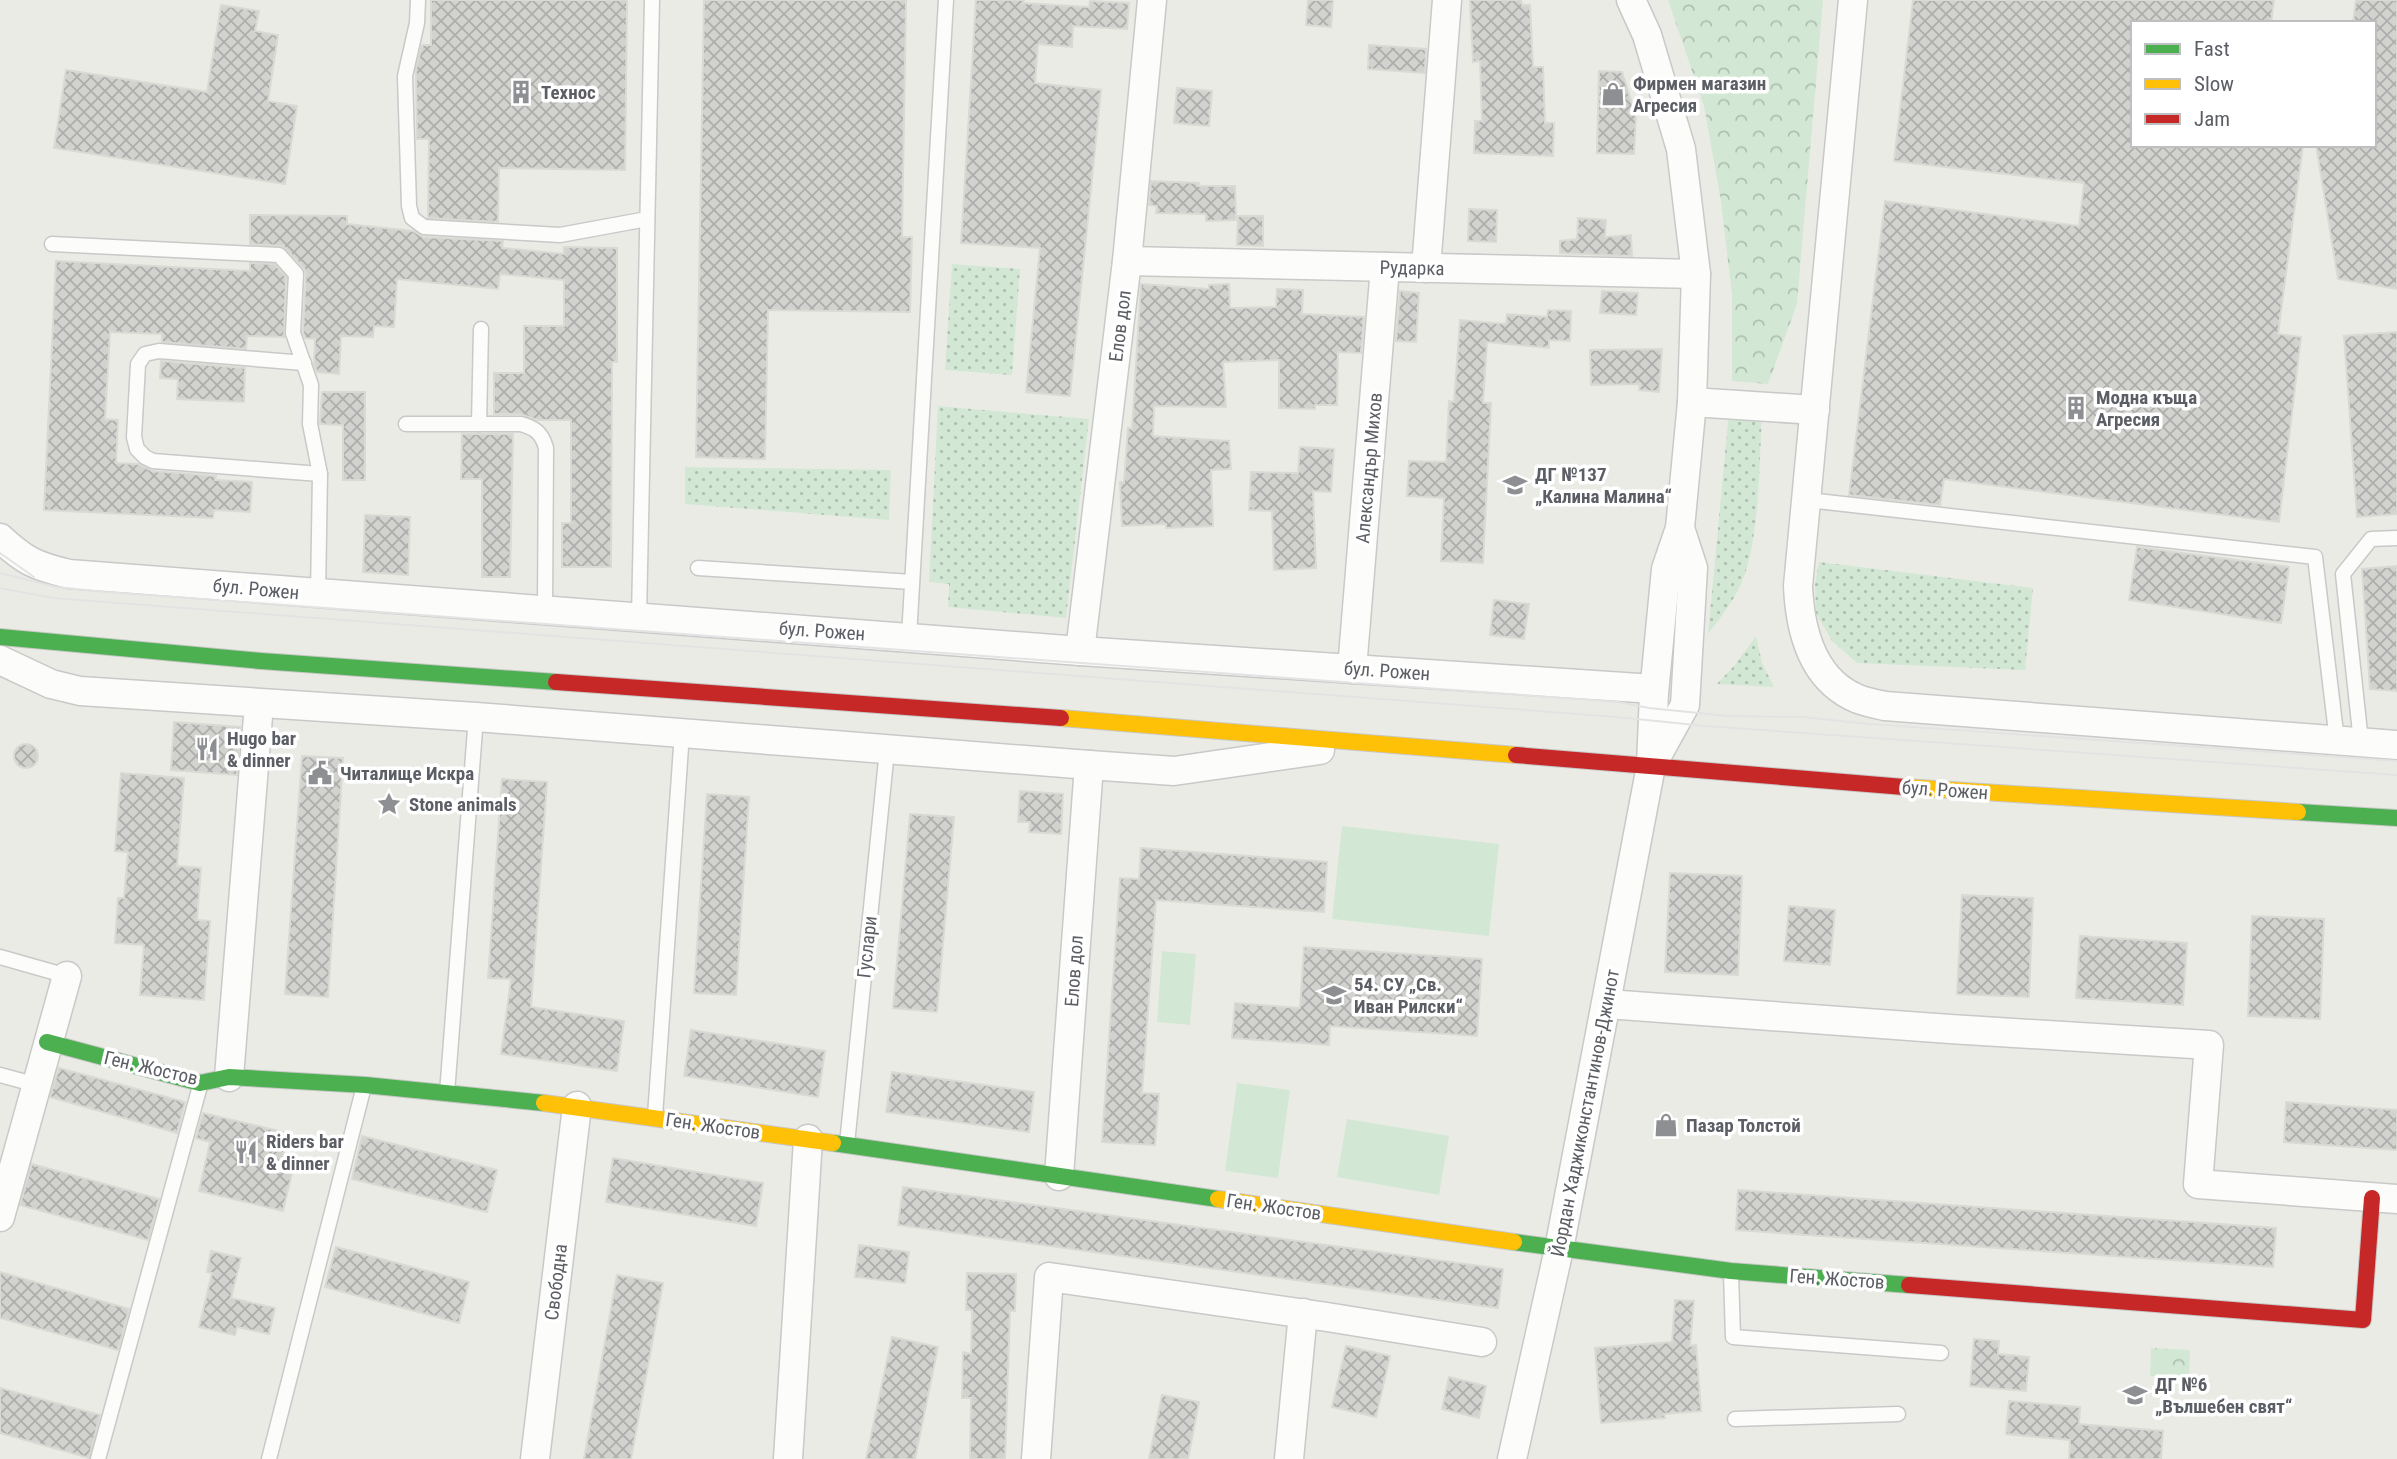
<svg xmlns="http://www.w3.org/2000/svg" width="2397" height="1459" font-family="'Roboto Condensed',sans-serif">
  <defs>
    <pattern id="grass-dots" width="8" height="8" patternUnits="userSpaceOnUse" patternTransform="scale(1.75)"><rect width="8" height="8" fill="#d3e8d4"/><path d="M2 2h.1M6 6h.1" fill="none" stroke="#aebfb0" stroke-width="1.8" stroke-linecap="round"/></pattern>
    <pattern id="forest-crowns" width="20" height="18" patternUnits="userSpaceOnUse" patternTransform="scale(1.75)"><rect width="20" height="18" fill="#d3e8d4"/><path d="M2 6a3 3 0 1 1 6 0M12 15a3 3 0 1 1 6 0" fill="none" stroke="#aebfb0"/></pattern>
    <pattern id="building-cross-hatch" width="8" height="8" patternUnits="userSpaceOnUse" patternTransform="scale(1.75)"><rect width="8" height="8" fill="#d2d2cf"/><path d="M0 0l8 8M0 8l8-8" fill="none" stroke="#adaeac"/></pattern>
  </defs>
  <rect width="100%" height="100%" fill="#ebebe6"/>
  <g fill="url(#grass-dots)">
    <path d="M952,264L1020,269L1012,375L945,370Z"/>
    <path d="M938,406L1089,419L1066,618L948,607L949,584L929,582Z"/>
    <path d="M1729,412L1762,416C1759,464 1760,541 1741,584C1733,602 1720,618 1708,634Z"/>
    <path d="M685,467L891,470L889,520L685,504Z"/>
    <path d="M1819,562L2033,588L2025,670L1857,663L1832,641L1816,613L1815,584Z"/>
    <path d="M1756,636L1762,663L1774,687L1717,684L1734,666Z"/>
  </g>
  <g fill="url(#forest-crowns)">
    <path d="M1668,0H1823L1797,304L1768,384L1732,381V295L1721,202L1704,106Z"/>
    <path d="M2151,1348L2190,1350L2189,1378L2150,1376Z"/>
  </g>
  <g fill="#d3e8d4">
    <path d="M1342,826L1499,844L1489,936L1332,919Z"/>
    <path d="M1162,951L1196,954L1190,1025L1157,1022Z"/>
    <path d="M1237,1083L1290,1090L1278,1178L1225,1171Z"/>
    <path d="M1347,1119L1449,1136L1439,1195L1337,1177Z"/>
  </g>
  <g fill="url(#building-cross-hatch)" stroke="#dadad5" stroke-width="2">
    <path d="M431,0H627L625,170L499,168L498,222L428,218L429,139H417L416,69L422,45H431Z"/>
    <path d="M704,0H906L902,237H912L910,312L768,310L765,459L696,457Z"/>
    <path d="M976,0H1024L1023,3L1089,7L1090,1L1129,3L1127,29L1073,26L1072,47L1038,44L1035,83L1101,90L1070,396L1026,392L1040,248L961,243Z"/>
    <path d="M1308,0H1333L1331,27L1306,25Z"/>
    <path d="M1470,0H1521L1522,5H1530L1533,67H1543L1545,123H1554L1553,156L1474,153L1475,121H1482L1480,61L1473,62Z"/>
    <path d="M1913,0H2274L2271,23H2133V145H2303L2278,334L2301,337L2279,522L1944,479L1940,505L1849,495L1885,201L2079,226L2084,183L1894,161Z"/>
    <path d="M2356,0H2397V289L2338,279L2316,145H2374V23H2353Z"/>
    <path d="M221,5L259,11L255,31L278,35L268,101L297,106L285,184L54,148L66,70L207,92Z"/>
    <path d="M1369,45L1426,49L1425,73L1368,69Z"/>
    <path d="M1599,71L1622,72L1636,116L1634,154L1597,153Z"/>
    <path d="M1177,88L1212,91L1209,126L1174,123Z"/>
    <path d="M1151,181L1199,183L1198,186H1235L1236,220L1206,221V214L1156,213L1157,206L1149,205Z"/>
    <path d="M1469,209L1497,210L1496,242L1468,241Z"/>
    <path d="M250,215L347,216V224L413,231L423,237L503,241L502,248L564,254V247L617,248V362H612L611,567H562V523H571V420H537L521,414H494V373H524V326H564V280L500,274L498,289L397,279L394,327L374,326L373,337L341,336L339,374L317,372L314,365L315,339L305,338L303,332L306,274L304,268L283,246L250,244Z"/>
    <path d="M1238,216H1263V246L1237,245Z"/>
    <path d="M1578,218L1606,220L1605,237L1631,235L1632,256L1560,253V241L1577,239Z"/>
    <path d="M56,261L250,271V263L275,264L286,277L284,337L247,336L246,349L162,342V334L110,332L105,419L118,420L116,463L139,464L152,471L216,476L215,480L252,482L250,512L214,510L213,518L44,510Z"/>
    <path d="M1141,284L1209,289V285L1229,284L1230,308L1276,307L1277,289L1303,290L1302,314L1364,317L1361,353L1338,352L1337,405H1315V409L1279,408V360L1223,362L1226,407L1154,406L1153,436L1229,441L1231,469L1211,470L1213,526L1166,528V524L1122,526L1120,482H1124L1128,428L1132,429Z"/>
    <path d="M1400,291L1419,293L1416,342L1396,341Z"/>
    <path d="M1602,291L1638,293L1636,315L1600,313Z"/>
    <path d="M1548,310L1571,311L1570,341L1549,340V348L1487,342L1483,403H1491L1483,563L1441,561L1444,498L1407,496L1409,461L1446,462L1449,401L1454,402L1460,320L1506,324L1507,314L1547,317Z"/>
    <path d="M2397,332V514L2357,517L2344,336Z"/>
    <path d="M1662,349L1659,392L1639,390L1640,384L1591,385L1590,350Z"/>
    <path d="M161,361L245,368L244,402L177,399L178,379L160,378Z"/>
    <path d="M322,392H365V480H343V425L320,424Z"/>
    <path d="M462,434H513L510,577H482V479H461Z"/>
    <path d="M1300,447L1334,449L1331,492L1313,491L1316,568L1274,570L1272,511L1249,510L1251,472L1298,473Z"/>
    <path d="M365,515L410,517L408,575L363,572Z"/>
    <path d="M2137,547L2289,567L2281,623L2129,600Z"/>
    <path d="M2397,566V691L2370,689L2362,569Z"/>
    <path d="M1494,600L1529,604L1524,639L1490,635Z"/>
    <path d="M174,722L240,727L237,775L171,770Z"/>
    <circle cx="26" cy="756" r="12"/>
    <path d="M302,756L343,758L328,997L285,994Z"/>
    <path d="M121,773L184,778L177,866L201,868L197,920L210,921L204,1000L140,995L144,945L115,943L118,898H124L128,852L115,851Z"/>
    <path d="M502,779L547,782L531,1007L624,1021L617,1071L501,1054L511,979L488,978Z"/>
    <path d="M1020,791L1063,794L1061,834L1029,832L1030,822H1018Z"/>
    <path d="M707,794L749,797L736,995L694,993Z"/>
    <path d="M910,814L954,817L937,1012L893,1008Z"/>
    <path d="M1141,848L1327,862L1324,912L1156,900L1142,1093L1159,1094L1155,1145L1102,1142L1120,878L1139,879Z"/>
    <path d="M1670,873L1742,876L1738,975L1665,972Z"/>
    <path d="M1962,895L2033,898L2029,997L1957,994Z"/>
    <path d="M1789,906L1835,910L1830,965L1784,961Z"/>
    <path d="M2252,916L2324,919L2320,1019L2248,1016Z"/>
    <path d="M2080,936L2187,943L2183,1005L2076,998Z"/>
    <path d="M1304,947L1482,959L1477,1036L1330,1026L1329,1045L1232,1038L1235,1003L1300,1008Z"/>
    <path d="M691,1030L825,1051L818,1097L684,1076Z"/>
    <path d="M59,1068L185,1102L177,1133L50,1097Z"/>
    <path d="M892,1072L1034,1092L1029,1132L886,1112Z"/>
    <path d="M2286,1102L2397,1110V1150L2284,1142Z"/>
    <path d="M203,1113L288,1133L280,1171L292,1173L283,1211L199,1191L210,1142L196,1138Z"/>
    <path d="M362,1136L497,1170L487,1212L352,1179Z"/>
    <path d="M613,1158L763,1183L756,1226L606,1202Z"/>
    <path d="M32,1164L159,1199L148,1240L20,1205Z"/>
    <path d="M903,1187L1503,1269L1498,1308L898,1225Z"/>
    <path d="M1738,1190L2276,1228L2273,1267L1736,1230Z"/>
    <path d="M859,1245L909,1252L905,1283L855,1277Z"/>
    <path d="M336,1247L469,1282L459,1323L325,1287Z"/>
    <path d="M211,1251L241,1258L231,1298L275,1308L269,1334L237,1327L235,1335L199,1327L212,1273L207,1272Z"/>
    <path d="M0,1272L129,1309L118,1350L0,1318Z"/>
    <path d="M967,1273L1016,1274L1015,1311H1010L1005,1459H970L971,1398H962L963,1352L971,1354L972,1310H966Z"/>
    <path d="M617,1275L663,1283L631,1459H584Z"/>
    <path d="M1675,1300L1694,1301L1690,1346L1696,1345L1701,1411L1664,1414L1665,1418L1601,1423L1595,1348L1672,1342Z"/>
    <path d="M892,1337L938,1347L915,1459H866Z"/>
    <path d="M1974,1339L1999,1341L1998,1354L2029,1357L2026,1391L1970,1386Z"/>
    <path d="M1346,1346L1390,1356L1376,1417L1332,1407Z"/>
    <path d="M1449,1377L1486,1386L1479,1418L1442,1409Z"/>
    <path d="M0,1388L100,1415L89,1458L0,1433Z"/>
    <path d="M1162,1395L1199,1402L1188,1459H1149Z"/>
    <path d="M2009,1401L2080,1407L2079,1424L2163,1431L2161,1459H2069L2070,1440L2006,1434Z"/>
  </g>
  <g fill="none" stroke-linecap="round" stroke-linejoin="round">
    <g stroke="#c8c9c8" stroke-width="17">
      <g id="lane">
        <path d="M418,0L417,23L405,76L409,206L412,218L424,227L560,235L647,219"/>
        <path d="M52,244L279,255L296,274L293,333L311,385L310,424L320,474L318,594"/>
        <path d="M304,363L159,351L145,354L138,364L134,437L137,449L145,457L153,461L320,474"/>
        <path d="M406,424H521C535,428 542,433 546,448L545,610"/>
        <path d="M479,424L481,329"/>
        <path d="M1808,500L2315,557L2337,741"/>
        <path d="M698,568L912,582"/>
        <path d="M639,617L652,0"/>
        <path d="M909,637L946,0"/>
        <path d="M2361,742L2343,574L2371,539L2397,538"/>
        <path d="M0,957L67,976"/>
        <path d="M0,1075L37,1085"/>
        <path d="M447,1093L476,717"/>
        <path d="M655,1116L682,733"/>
        <path d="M847,1144L887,750"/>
        <path d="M1731,1273L1733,1337L1941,1353"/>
        <path d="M1735,1419L1898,1414"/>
        <path d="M98,1459L200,1086"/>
        <path d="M269,1459L364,1086"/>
      </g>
    </g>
    <g stroke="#c8c9c8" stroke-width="31">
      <g id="street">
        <path d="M1853,0L1798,586C1800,631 1812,680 1858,699C1866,702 1876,704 1885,706L2397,745"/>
        <path d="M1127,261L1696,274"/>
        <path d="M1426,268L1447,0"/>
        <path d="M1692,402L1815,410"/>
        <path d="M0,538C25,561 35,566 69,574L1080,651L1654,689"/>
        <path d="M1080,651L1127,261L1152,0"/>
        <path d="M0,660L51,684L80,691L476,717L1089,765L1174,771L1320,750"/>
        <path d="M1352,669L1385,267"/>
        <path d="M1654,761L1685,705L1693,568L1680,528"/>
        <path d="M1607,1004L1950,1029L2209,1045L2198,1184L2397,1199"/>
        <path d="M229,1077L259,704"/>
        <path d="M1059,1176L1089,765"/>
        <path d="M0,1217L67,976"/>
        <path d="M535,1459L577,1106"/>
        <path d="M788,1459L808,1139"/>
        <path d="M1036,1459L1049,1277L1327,1317L1482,1342"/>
        <path d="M1289,1459L1303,1313"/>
        <path d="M1512,1459L1559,1249L1651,766L1654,693L1666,569L1680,528L1692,402L1696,274L1681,149L1647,35L1631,0"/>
      </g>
    </g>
    <g stroke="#c7c7c7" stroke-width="18">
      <g id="fast">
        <path d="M0,637L261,661L556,682"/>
        <path d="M2298,812L2397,818"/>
        <path d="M47,1042L200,1083L229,1077L365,1085L544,1103"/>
        <path d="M833,1143L1218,1199"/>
        <path d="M1514,1242L1731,1271L1909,1285"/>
      </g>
    </g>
    <g stroke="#c7c7c7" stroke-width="18">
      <g id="slow">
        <path d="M1061,718L1516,755"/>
        <path d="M1904,787L2298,812"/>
        <path d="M544,1103L833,1143"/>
        <path d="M1218,1199L1514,1242"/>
      </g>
    </g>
    <g stroke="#c7c7c7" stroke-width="18">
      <g id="jam">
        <path d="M556,682L1061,718"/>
        <path d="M1516,755L1904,787"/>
        <path d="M1909,1285L2363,1320L2372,1198"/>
      </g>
    </g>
    <use href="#lane" stroke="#fcfcfb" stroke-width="14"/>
    <use href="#street" stroke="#fcfcfb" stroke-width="28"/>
    <use href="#fast" stroke="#4caf50" stroke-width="16"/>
    <use href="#slow" stroke="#ffc107" stroke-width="16"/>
    <use href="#jam" stroke="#c62828" stroke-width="16"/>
    <g stroke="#e3e3e3" stroke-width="2">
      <path d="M0,553L34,577"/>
      <path d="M0,573L56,587L105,592L1618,702L1649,708L1728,716L1803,717L1870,724L2397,761"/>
      <path d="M0,588L53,598L1617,717L1705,726L2397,775"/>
    </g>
  </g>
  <defs>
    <g id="building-bare" transform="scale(1.89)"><path d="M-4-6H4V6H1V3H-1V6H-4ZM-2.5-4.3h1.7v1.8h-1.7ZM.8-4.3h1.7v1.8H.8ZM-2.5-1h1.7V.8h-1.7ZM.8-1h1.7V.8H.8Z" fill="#8d8f92" stroke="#fff" stroke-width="2.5" paint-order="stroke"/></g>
    <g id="shop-bare" transform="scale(1.89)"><path d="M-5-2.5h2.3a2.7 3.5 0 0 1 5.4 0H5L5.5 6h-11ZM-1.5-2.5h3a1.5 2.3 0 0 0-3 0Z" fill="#8d8f92" stroke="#fff" stroke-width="2.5" paint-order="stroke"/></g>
    <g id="school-bare" transform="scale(1.89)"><path d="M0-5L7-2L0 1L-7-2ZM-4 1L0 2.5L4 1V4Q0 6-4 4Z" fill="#8d8f92" stroke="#fff" stroke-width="2.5" paint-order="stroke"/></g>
    <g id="restaurant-bare" transform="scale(1.89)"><path d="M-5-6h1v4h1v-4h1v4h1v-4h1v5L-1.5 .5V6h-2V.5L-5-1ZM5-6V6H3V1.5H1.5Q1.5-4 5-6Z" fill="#8d8f92" stroke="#fff" stroke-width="2.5" paint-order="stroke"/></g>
    <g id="civic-bare" transform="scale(1.89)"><path d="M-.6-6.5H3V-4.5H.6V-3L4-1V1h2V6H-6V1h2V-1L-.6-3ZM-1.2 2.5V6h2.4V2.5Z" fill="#8d8f92" stroke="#fff" stroke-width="2.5" paint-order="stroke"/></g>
    <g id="sight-bare" transform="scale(1.89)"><path d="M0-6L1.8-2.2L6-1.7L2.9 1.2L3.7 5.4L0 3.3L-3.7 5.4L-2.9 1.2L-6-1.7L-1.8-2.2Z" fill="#8d8f92" stroke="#fff" stroke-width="2.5" paint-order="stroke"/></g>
  </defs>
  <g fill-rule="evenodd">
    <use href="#building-bare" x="521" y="92"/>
    <use href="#shop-bare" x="1613" y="94"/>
    <use href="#building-bare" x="2076" y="408"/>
    <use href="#school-bare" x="1515" y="485"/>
    <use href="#restaurant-bare" x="207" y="749"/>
    <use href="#civic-bare" x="320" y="773"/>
    <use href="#sight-bare" x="389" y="804"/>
    <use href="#school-bare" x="1334" y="995"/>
    <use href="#shop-bare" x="1666" y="1125"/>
    <use href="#restaurant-bare" x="246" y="1152"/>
    <use href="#school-bare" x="2135" y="1395"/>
  </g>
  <g text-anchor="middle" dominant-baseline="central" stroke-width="7" stroke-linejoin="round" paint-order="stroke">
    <g font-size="19" font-weight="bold" fill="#5b5e64" stroke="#fff" text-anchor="start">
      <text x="1633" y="83">Фирмен магазин<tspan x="1633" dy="22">Агресия</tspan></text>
      <text x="541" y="92">Технос</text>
      <text x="2096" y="397">Модна къща<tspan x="2096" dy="22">Агресия</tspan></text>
      <text x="1535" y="474">ДГ №137<tspan x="1535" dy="22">„Калина Малина“</tspan></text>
      <text x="227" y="738">Hugo bar<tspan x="227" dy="22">&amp; dinner</tspan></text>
      <text x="340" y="773">Читалище Искра</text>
      <text x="409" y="804">Stone animals</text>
      <text x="1354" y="984">54. СУ „Св.<tspan x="1354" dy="22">Иван Рилски“</tspan></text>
      <text x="1686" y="1125">Пазар Толстой</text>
      <text x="266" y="1141">Riders bar<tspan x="266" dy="22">&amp; dinner</tspan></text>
      <text x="2155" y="1384">ДГ №6<tspan x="2155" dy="22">„Вълшебен свят“</tspan></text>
    </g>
    <g font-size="19" fill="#5b5e64" stroke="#fff">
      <text transform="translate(1412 268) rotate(1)">Рударка</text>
      <text transform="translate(1120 326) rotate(-83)">Елов дол</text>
      <text transform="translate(1369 468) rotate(-85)">Александър Михов</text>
      <text transform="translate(256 589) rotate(5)">бул. Рожен</text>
      <text transform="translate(822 631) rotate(4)">бул. Рожен</text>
      <text transform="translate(1387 671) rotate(4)">бул. Рожен</text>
      <text transform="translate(1945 790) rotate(4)">бул. Рожен</text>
      <text transform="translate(867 947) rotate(-84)">Гуслари</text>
      <text transform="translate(1074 971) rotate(-86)">Елов дол</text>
      <text transform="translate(151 1068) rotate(13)">Ген. Жостов</text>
      <text transform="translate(1585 1113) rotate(-79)">Йордан Хаджиконстантинов-Джинот</text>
      <text transform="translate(713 1126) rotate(8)">Ген. Жостов</text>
      <text transform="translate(1274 1207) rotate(8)">Ген. Жостов</text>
      <text transform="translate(1837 1279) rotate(4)">Ген. Жостов</text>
      <text transform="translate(556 1282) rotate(-83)">Свободна</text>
    </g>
  </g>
  <rect x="2131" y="21" width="245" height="126" fill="#ffffff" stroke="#bdbfc1" stroke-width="2"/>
  <rect x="2145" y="44" width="35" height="10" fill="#4caf50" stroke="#bdbfc1" stroke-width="2"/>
  <text x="2194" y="56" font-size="21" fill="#5b5e64">Fast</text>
  <rect x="2145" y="79" width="35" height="10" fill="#ffc107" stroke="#bdbfc1" stroke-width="2"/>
  <text x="2194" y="91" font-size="21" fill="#5b5e64">Slow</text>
  <rect x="2145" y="114" width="35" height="10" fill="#c62828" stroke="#bdbfc1" stroke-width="2"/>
  <text x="2194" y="126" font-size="21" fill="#5b5e64">Jam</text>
</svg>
